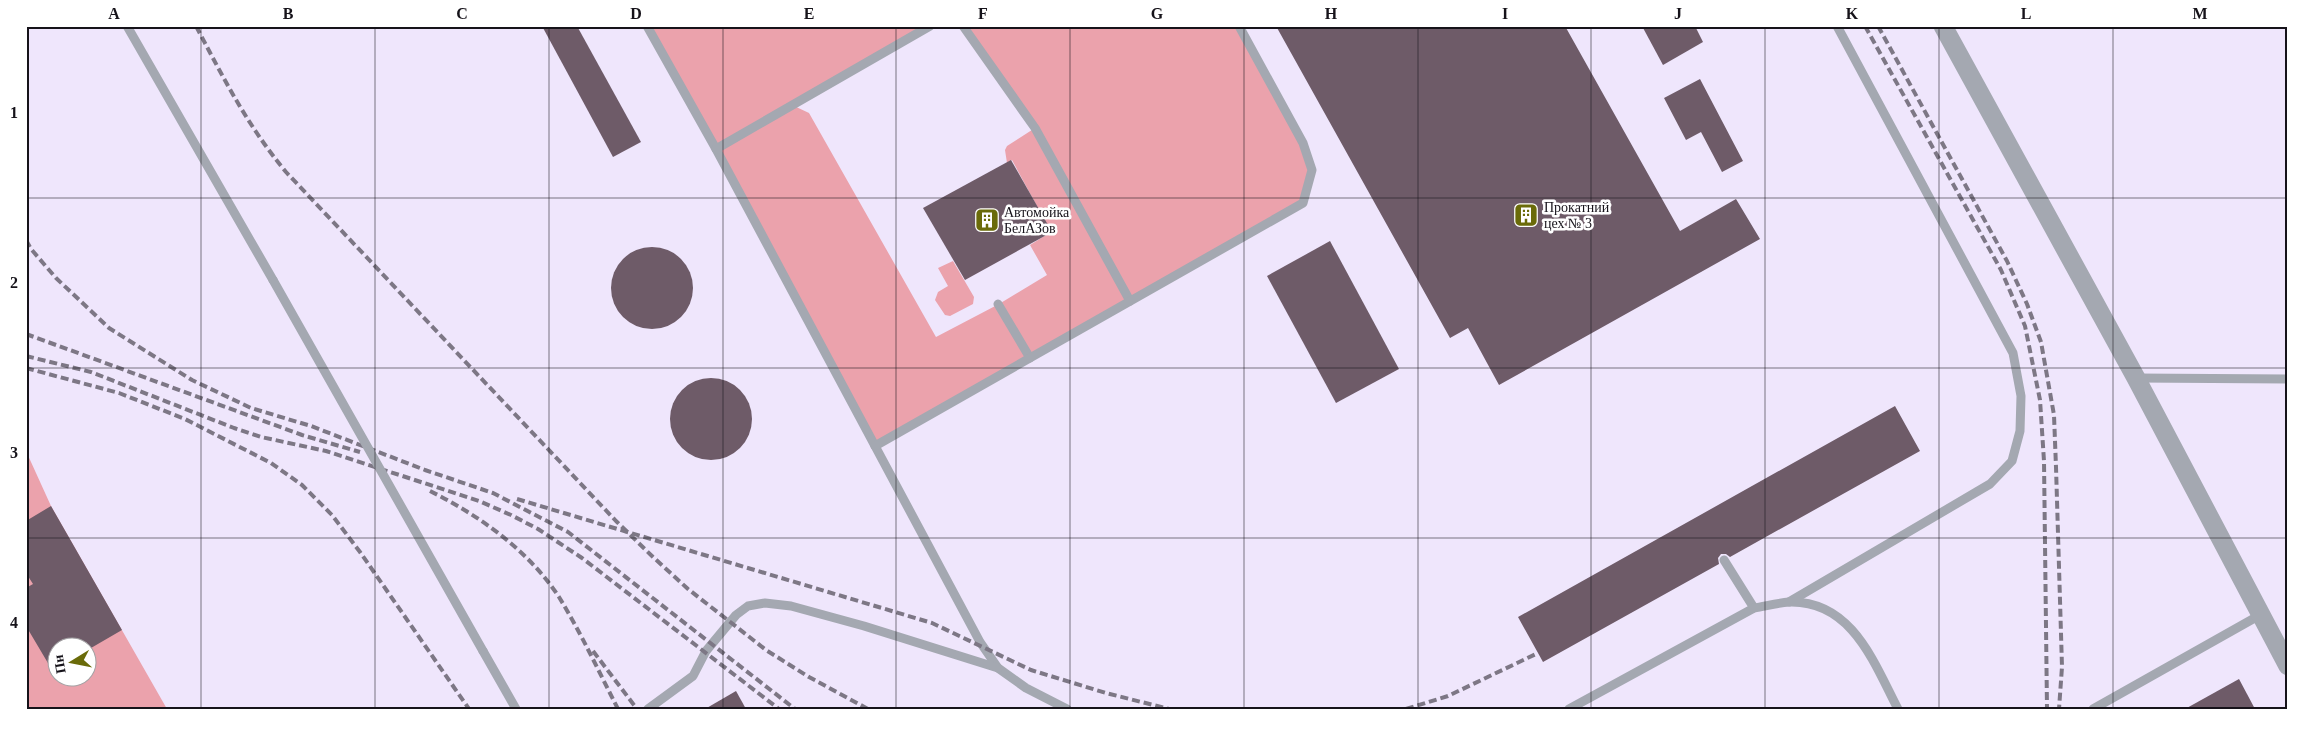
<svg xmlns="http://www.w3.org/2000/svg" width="2314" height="735" font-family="'Times New Roman',serif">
  <rect width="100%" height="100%" fill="#efe6fc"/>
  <g fill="#eba2ac" fill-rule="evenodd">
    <path d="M647,26H930L792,105L809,113L936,337L999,304L1047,275L1030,245L1051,232L1012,160L1007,163L1005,150L1007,146L1035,128L963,26H1239L1303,143L1312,170L1303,203L875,446Z"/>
    <path d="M953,261L974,297L973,304L950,316L945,315L935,300L938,292L948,286L938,268Z"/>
    <path d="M26,451L51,506L167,709H26ZM58,648H88V678H58Z"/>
  </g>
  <g fill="#6e5b68">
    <path d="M542,26H577L641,142L613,157Z"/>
    <path d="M1276,26H1565L1680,231L1736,199L1760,239L1499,385L1468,328L1450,338Z"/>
    <path d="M1642,26H1695L1703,42L1663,65Z"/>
    <path d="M1700,79L1743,161L1722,172L1701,132L1686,140L1664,98Z"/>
    <path d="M1011,160L1052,232L965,280L923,208Z"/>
    <path d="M1330,241L1399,369L1336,403L1267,276Z"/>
    <circle cx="652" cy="288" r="41"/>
    <circle cx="711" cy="419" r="41"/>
    <path d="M1895,406L1920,451L1730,557L1726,554H1721L1718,558L1719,564L1543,662L1518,617Z"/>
    <path d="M51,506L122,630L91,648H58V680L26,626V588L33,584L26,573V521Z"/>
    <path d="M2239,679L2255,709H2185Z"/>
    <path d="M736,691L746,709H705Z"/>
  </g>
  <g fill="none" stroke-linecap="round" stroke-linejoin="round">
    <g stroke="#a4a8b1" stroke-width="9">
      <path d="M127,26L273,280"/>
      <path d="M647,26L716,149L980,642L998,668L1026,688L1067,709"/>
      <path d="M963,26L1035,128L1130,301"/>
      <path d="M716,149L930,26"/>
      <path d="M998,304L1030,358"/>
      <path d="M2136,378L2288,379"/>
      <path d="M875,446L1303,203L1312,170L1303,143L1239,26"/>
      <path d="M1724,560L1754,608"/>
      <path d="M1789,602L1990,484L2012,461L2020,431L2021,396L2013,353L1837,26"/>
      <path d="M483,651L516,709"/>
      <path d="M648,709L693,676L706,651L736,615L748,606L765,603L791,606L864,626L998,668"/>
      <path d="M1569,709L1754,608C1766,606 1778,603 1789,602C1852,600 1874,663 1898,709"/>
      <path d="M2093,709L2260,615"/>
    </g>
    <path stroke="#a4a8b1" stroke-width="19" d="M1943,26L2136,378L2288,666"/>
    <g stroke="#7d7785" stroke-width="4" stroke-dasharray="8 4" stroke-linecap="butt">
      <path d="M196,26C224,79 247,125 286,172L616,521L653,557L688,589L766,650L809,677L868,709"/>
      <path d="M1865,26L2001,270L2025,326L2040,400L2044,461L2047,709"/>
      <path d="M1878,26L2007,261L2027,304L2041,342L2054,415L2056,467L2062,667L2059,709"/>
      <path d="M26,240L31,249L56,278L109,328L192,380L251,408L311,426L425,470L493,493L568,532L795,709"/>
      <path d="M26,334L302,435L360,452"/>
      <path d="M26,356L91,372L234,428L261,437L326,451L479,501L511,515L538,529L582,558L779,709"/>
      <path d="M26,368L119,393L185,419L271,463L302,485L332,515L360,552L469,709"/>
      <path d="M430,491C480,516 528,550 559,597C581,633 599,672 618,709"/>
      <path d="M517,499L932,623L1031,670L1106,693L1169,709"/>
      <path d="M593,651L637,709"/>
      <path d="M1406,709L1448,696L1538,653"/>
    </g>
    <path stroke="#a4a8b1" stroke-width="9" d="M273,280L483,651"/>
  </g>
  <path fill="none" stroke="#16131a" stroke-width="1" stroke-opacity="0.55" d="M201,26V709M375,26V709M549,26V709M723,26V709M896,26V709M1070,26V709M1244,26V709M1418,26V709M1591,26V709M1765,26V709M1939,26V709M2113,26V709M26,198H2288M26,368H2288M26,538H2288"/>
  <defs>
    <g id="building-square" transform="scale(1.25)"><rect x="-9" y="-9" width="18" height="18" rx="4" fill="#6a6b09" stroke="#fff"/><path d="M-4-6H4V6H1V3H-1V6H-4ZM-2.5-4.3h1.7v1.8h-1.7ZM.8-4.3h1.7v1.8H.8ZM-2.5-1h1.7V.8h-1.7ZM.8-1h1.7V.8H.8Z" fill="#fff"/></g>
  </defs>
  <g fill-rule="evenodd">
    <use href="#building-square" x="1526" y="215"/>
    <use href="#building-square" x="987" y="220"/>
  </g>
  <g text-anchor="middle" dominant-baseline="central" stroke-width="5" stroke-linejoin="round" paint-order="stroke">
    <g font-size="14" fill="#16131a" stroke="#fff" text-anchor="start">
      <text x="1544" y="207">Прокатний<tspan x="1544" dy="16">цех № 3</tspan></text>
      <text x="1004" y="212">Автомойка<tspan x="1004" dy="16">БелАЗов</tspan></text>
    </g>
  </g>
  <rect width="2314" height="735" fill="none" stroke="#ffffff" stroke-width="55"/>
  <g transform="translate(72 662) rotate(260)"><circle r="24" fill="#ffffff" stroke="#a2a1a3"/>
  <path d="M0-4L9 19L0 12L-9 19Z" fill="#6a6b09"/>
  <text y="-8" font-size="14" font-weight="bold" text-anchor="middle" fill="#16131a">Пн</text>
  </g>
  <rect x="28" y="28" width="2258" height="680" fill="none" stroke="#16131a" stroke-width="2"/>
  <g font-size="16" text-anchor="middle" font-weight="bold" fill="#16131a">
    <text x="114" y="19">A</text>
    <text x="288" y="19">B</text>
    <text x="462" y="19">C</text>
    <text x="636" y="19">D</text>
    <text x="809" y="19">E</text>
    <text x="983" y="19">F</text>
    <text x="1157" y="19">G</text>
    <text x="1331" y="19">H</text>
    <text x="1505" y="19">I</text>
    <text x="1678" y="19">J</text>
    <text x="1852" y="19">K</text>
    <text x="2026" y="19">L</text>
    <text x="2200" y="19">M</text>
    <text x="14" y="118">1</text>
    <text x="14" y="288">2</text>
    <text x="14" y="458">3</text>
    <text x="14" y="628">4</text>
  </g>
</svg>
